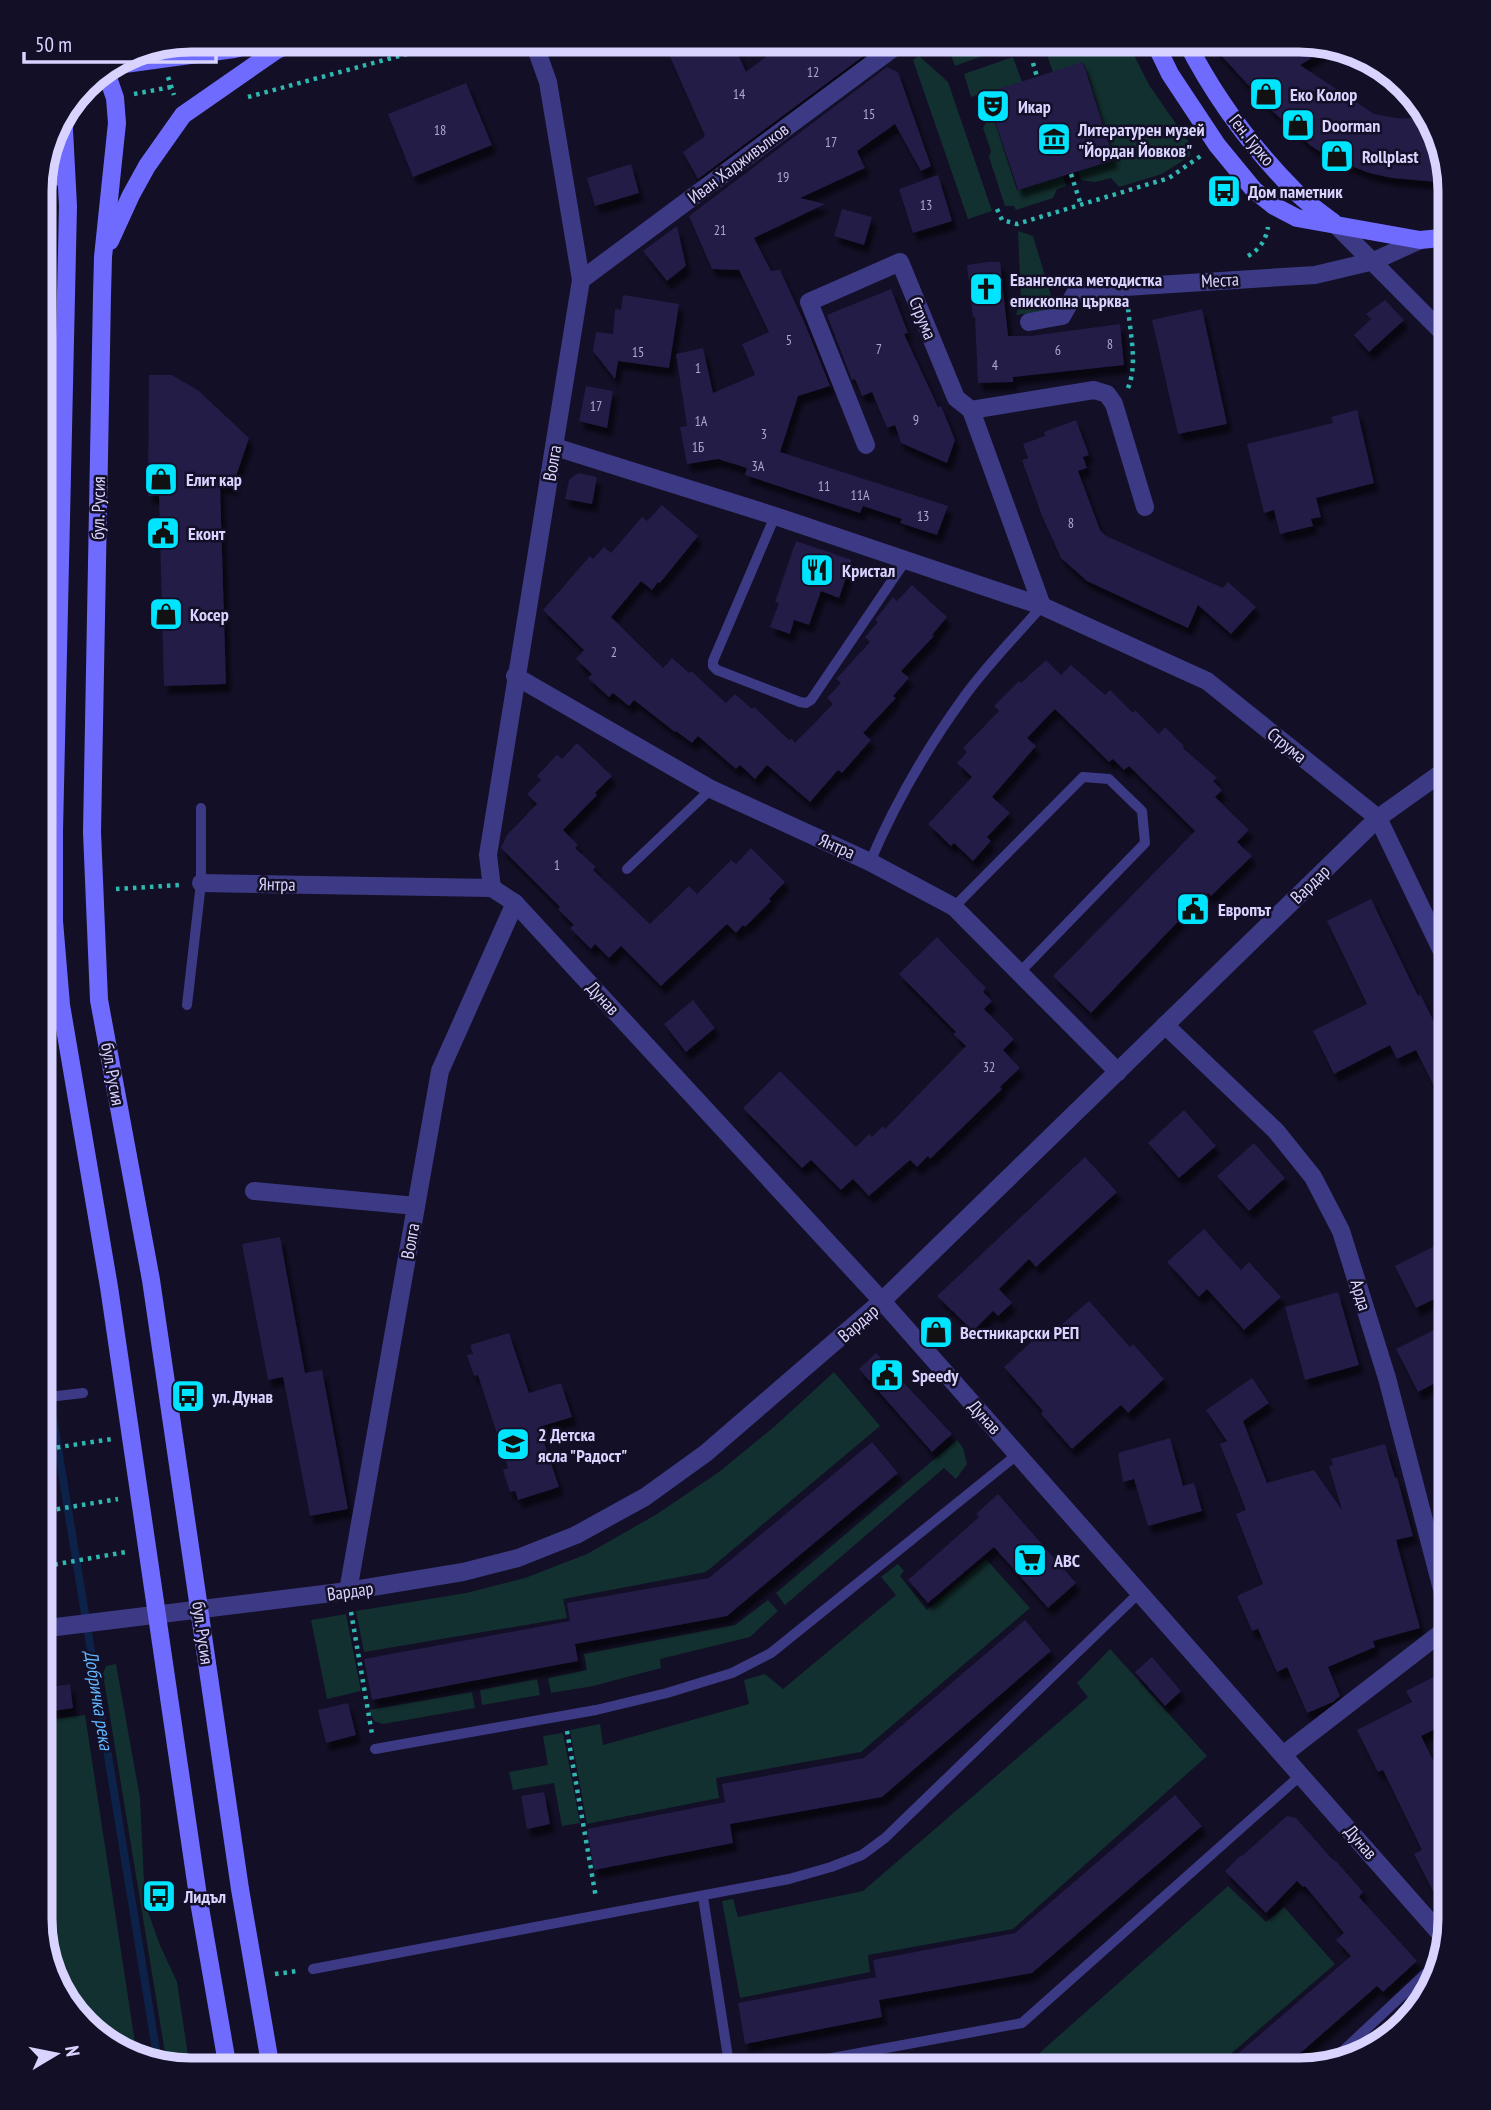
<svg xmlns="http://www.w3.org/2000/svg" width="1491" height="2110" font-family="'PT Sans Narrow',sans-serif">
  <defs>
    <filter id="shadow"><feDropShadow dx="4.5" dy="8" stdDeviation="2" flood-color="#0009"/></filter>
  </defs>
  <rect width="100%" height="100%" fill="#130f26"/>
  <g fill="#12302f">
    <path d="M945,40H1005L1007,47L955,66Z"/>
    <path d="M1056,40L1127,41L1149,85L1190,144V156L1162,174L1119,187L1111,178L1095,182L1081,180L1078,171L1114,159L1084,63L1053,72L1044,46Z"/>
    <path d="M919,56L948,82L992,211L968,219L913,60Z"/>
    <path d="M1013,57L1022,82L987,93V96L980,98L976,95L971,97L964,74Z"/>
    <path d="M994,119L1017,190L1063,176L1066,186L1057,189L1053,198L1016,210L1014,206H1005L989,157L991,151L983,128L987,121Z"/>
    <path d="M1018,231L1033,236L1055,309L1016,315L1021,300Z"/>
    <path d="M834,1372L880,1426L706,1572L563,1599L567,1618L364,1652L356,1611L466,1593L525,1578L587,1554L657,1514L719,1472L775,1426Z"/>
    <path d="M957,1440L963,1448L967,1464L956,1479L944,1468L785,1605L776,1593Z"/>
    <path d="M986,1559L1030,1608L861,1752L716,1778L719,1798L587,1824L570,1730L600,1724L603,1745L749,1704L744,1680L765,1674L783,1689L896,1595L881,1577L898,1564L904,1571L900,1576L927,1610Z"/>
    <path d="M768,1600L778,1611L750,1637L660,1659L661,1668L593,1686L551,1693L548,1678L587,1670L584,1654L735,1625Z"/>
    <path d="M346,1614L361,1691L327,1699L311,1620Z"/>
    <path d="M1110,1649L1207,1756L1013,1929L868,1955L870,1972L740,1998L722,1901L733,1899L738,1917L863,1891L1088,1697L1077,1683Z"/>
    <path d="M116,1664L140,1798L145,1903L159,1943L177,1982L190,2069L167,2065L103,1674L106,1666Z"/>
    <path d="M537,1679L540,1695L482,1705L480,1690Z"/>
    <path d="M472,1692L475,1708L383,1724L374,1721L369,1710Z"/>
    <path d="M85,1715L137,2056L115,2049L61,1995L40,1919V1721Z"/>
    <path d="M563,1733L580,1823L562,1826L554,1783L513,1790L509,1772L548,1765L543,1736Z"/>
    <path d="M1228,1886L1266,1922L1284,1907L1335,1964L1212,2070H976L1026,2061L1035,2057Z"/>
  </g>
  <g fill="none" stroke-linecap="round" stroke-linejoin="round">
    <path stroke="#0c2248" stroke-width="8" d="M40,1338L158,2062"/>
  </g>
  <g fill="#241b47" filter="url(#shadow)">
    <path d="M695,40H732L746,72L788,40H868L873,49L698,179L683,152L705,136L668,52Z"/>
    <path d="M1208,41H1309L1331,47L1300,65L1374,114L1396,118L1431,119L1448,183L1392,178L1369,173L1329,157L1311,146L1270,109Z"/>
    <path d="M1083,62L1114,160L1018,190L986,93Z"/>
    <path d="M887,67L898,72L931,166L921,171L895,124L857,151L865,168L800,198L825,204L754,238L771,271L780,270L805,324L830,386L798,396L780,452L948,506L937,535L900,523L902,519L863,506L860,513L745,475L747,468L718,459L687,464L680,427L687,426L676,354L703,348L713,393L755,375L742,344L769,332L739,270L712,269L689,216Z"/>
    <path d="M466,83L492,145L413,177L388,114Z"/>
    <path d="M631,164L639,193L595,206L587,178Z"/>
    <path d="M938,175L952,221L913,233L899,189Z"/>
    <path d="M842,209L872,217L864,245L834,236Z"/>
    <path d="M677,226L686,266L667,281L643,251Z"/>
    <path d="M988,262H1000L1008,336H1031L1120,324L1124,365L1013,377V382L978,383L975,317H973L967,265Z"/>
    <path d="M891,289L908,333L904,334L938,407L941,406L955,440L947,463L901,443L895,425L887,428L872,392L862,396L855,379L852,380L827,315Z"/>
    <path d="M623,295L679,304L669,368L618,361L615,379L593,351L596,332L613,334L615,309L621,310Z"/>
    <path d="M1385,300L1404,320L1369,352L1354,335L1371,319L1366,314Z"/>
    <path d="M1202,309L1227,424L1178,434L1152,320Z"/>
    <path d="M149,375H172L199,391L249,438L232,488L220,484L226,684L164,686L159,496H148Z"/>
    <path d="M586,386L613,391L607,428L579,421Z"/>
    <path d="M1357,410L1374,483L1316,498L1321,517L1311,519L1313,526L1280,534L1274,510L1264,513L1247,444L1333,423L1331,417Z"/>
    <path d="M1076,420L1089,455L1083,457L1087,468L1078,471L1100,530L1106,536L1223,588L1228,582L1256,607L1231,634L1198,605L1188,628L1087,581L1061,558L1042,516L1022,460L1028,458L1023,444L1045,436L1044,432Z"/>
    <path d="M578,473L597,477L592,504L565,499L569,480Z"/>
    <path d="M662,505L698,536L660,583L658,582L652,590L641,581L611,617L663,668L672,658L689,673L691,671L726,703L735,694L752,709L754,707L789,740L791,738L795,743L833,704L827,698L841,683L836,679L870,642L865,637L878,622L875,620L893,597L897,601L912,585L947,617L932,635L934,636L901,671L909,678L893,696L896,698L863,733L871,740L842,773L838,770L810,802L767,765L755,779L740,765L736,769L698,736L692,743L676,731L675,732L634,700L629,706L613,693L609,697L588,678L592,674L576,659L584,650L543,610L590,556L593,559L604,547L611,553L642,517L647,521Z"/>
    <path d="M796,541L852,560L839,598L821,591L809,625L794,620L790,634L770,627L779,603L775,602Z"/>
    <path d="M1046,660L1061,675L1071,665L1105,695L1110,690L1133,713L1135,710L1159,734L1165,727L1184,746L1183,748L1217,778L1213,781L1222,790L1215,797L1249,830L1237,842L1252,856L1211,896L1208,893L1190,911L1189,910L1091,1013L1053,976L1195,831L1129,766L1124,770L1113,759L1109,762L1055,709L1027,738L1036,746L992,797L1010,813L987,837L991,841L973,861L954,843L951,846L928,824L972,777L957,763L967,752L963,748L999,711L994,706L1019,681L1021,683Z"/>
    <path d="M577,743L612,776L595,793L597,795L563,830L578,845L575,848L596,867L593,870L650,924L689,886L697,894L731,860L736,864L751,848L785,882L769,899L771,901L745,927L743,925L736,933L727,924L661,986L621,946L609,958L595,944L591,949L570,928L574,925L558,909L560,907L501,848L507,835L537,804L527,794L541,780L537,776L557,755L562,759Z"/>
    <path d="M1371,899L1418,996L1420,994L1451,1055V1120L1416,1050L1397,1059L1390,1045L1334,1074L1313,1031L1367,1004L1327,921Z"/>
    <path d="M937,937L986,988L983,992L992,1001L984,1009L1014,1039L1003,1050L1020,1068L1000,1087L1002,1089L930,1159L928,1156L917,1167L910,1160L869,1196L853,1179L841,1190L811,1160L802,1168L743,1108L780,1071L856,1147L869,1134L872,1137L883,1126L885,1129L966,1046L953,1034L956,1032L899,974Z"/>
    <path d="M693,1000L715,1028L686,1052L664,1024Z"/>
    <path d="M1184,1110L1216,1146L1179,1178L1148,1143Z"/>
    <path d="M1254,1143L1285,1178L1249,1211L1217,1176Z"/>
    <path d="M1085,1157L1117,1192L1036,1267L1029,1259L999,1289L1012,1303L998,1316L993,1311L973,1331L937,1296Z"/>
    <path d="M1204,1229L1241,1270L1249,1262L1281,1297L1244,1330L1207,1289L1199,1297L1167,1262Z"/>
    <path d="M280,1237L305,1373L322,1370L348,1509L310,1516L283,1377L268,1380L242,1244Z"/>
    <path d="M1439,1244L1451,1268V1291L1416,1308L1395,1266Z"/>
    <path d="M1338,1292L1359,1365L1305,1380L1285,1307Z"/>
    <path d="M1089,1301L1130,1347L1133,1344L1164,1379L1128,1413L1121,1405L1072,1449L1041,1414L1043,1411L1004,1367L1040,1334L1045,1339Z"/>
    <path d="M1440,1327L1451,1348V1375L1418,1392L1396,1349Z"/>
    <path d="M509,1333L529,1393L561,1383L572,1417L539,1427L559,1487L518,1500L515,1491L510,1492L503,1470L508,1468L478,1375L474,1376L467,1355L473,1354L470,1345Z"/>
    <path d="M876,1353L952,1434L932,1452L859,1369Z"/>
    <path d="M1252,1378L1269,1403L1243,1421L1267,1483L1314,1470L1342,1510L1329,1466L1333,1465L1331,1459L1385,1444L1395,1478L1397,1477L1413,1536L1396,1540L1420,1628L1373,1641L1375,1647L1328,1667L1340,1696L1333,1702L1307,1713L1287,1667L1277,1672L1258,1629L1252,1631L1237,1596L1263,1584L1236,1514L1246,1510L1220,1444L1227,1441L1206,1410Z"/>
    <path d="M1170,1438L1183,1486L1194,1483L1202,1511L1148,1526L1134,1479L1123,1482L1118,1453Z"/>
    <path d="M872,1442L898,1473L727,1616L575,1644L578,1661L372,1700L364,1659L570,1621L567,1603L709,1578Z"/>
    <path d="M998,1494L1076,1583L1048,1608L994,1547L928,1603L908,1580L979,1517L976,1514Z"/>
    <path d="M1025,1620L1051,1651L882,1797L730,1824L733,1843L594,1870L587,1829L725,1802L722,1784L864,1758Z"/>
    <path d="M1152,1657L1181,1691L1165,1706L1135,1672Z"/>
    <path d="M1451,1668V1721L1421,1736L1451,1796V1889L1436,1897L1414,1854L1422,1850L1383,1770L1378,1772L1357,1730L1412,1702L1406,1691Z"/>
    <path d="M70,1684L73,1708L40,1713V1689Z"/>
    <path d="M348,1703L356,1735L326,1743L318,1710Z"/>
    <path d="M544,1792L550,1824L527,1829L521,1796Z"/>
    <path d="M1175,1795L1202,1826L1032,1973L879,2000L882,2017L745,2044L738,2003L876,1977L873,1960L1015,1933Z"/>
    <path d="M1287,1816L1296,1818L1333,1860L1336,1861L1363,1892L1359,1897L1417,1961L1383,1992L1377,1986L1281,2070H1219L1351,1956L1336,1940L1344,1933L1305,1886L1303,1887L1297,1881L1266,1913L1225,1871L1241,1855L1242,1856Z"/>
  </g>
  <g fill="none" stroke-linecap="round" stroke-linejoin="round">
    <g stroke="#2fb8b0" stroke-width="4.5" stroke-dasharray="3.5 5" stroke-linecap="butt">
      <path d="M1033,63L1037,77"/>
      <path d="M168,77L174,95"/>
      <path d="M134,94L171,87"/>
      <path d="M248,97L436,46"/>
      <path d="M1071,174L1081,205"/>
      <path d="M997,209L1002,220L1017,224L1169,178L1202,155"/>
      <path d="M1248,256C1259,250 1266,240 1268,227"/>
      <path d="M1128,388C1138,364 1130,333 1128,307"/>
      <path d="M116,889L180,885"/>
      <path d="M40,1450L112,1439"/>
      <path d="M40,1512L118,1499"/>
      <path d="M40,1532L54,1609"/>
      <path d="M46,1566L126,1552"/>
      <path d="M351,1612L372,1734"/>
      <path d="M567,1731L596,1898"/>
      <path d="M275,1974L298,1971"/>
    </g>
    <g stroke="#3d3a85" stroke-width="10">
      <path d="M775,516L713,661V666L717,670L800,702L806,703L811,700L906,560"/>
      <path d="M870,862C895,803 927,748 964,697C987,665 1016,636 1042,606"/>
      <path d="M627,869L711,789"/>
      <path d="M954,907L1083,777L1109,779L1142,811L1145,843L1019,973"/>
      <path d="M187,1005L201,883V808"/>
      <path d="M40,1398L83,1393"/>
      <path d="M375,1749L596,1710L667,1693L732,1673L771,1653L1018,1454"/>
      <path d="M703,1897L730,2070"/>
      <path d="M313,1969L789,1879L831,1867L862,1855L885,1838L1140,1592"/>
      <path d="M1332,2061L1439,1961"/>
      <path d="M767,2070L1022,2023L1302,1774"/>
    </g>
    <g stroke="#3d3a85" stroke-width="18">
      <path d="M454,41L457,40"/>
      <path d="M1336,225L1451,341"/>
      <path d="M581,280L896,46L894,40"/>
      <path d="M1029,322L1062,316L1077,290L1315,275L1374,261L1420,240"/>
      <path d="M971,410L1094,390L1107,394L1114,404L1145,507"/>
      <path d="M866,445L809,302L900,262L956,398L971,410L1042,606"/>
      <path d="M555,447L775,516L1042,606L1207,681L1378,818L1451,970"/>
      <path d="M515,676L711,789L870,862L954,907L1118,1072"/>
      <path d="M201,883L492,888L515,903L882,1301L1445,1939"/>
      <path d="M492,888L488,855L581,280L548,82L533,40"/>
      <path d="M1165,1025L1276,1131L1313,1177L1341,1231L1387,1378L1451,1624"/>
      <path d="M254,1191L416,1206"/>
      <path d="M348,1591L440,1071L515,903"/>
      <path d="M40,1629L348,1591L463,1572L518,1558L576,1535L645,1497L706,1453L882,1301L1378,818L1451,766"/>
      <path d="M1284,1754L1451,1625"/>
    </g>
    <g stroke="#6f6bff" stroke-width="18">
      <path d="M1154,41L1170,74L1217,145L1254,190L1274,206L1297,218L1420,240L1451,237"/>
      <path d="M1186,41C1214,96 1252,148 1296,192C1307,203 1321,213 1333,222"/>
      <path d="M110,66L234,49L270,40"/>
      <path d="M105,69L115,98L117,123L103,257L102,295L92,832L99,1000L151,1280L240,1889L271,2069"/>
      <path d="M65,112L64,130L68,206L54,831V921L61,1005L109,1287L198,1896L228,2069"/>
      <path d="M50,147L60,177"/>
      <path d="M110,241L131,195L147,166L183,115L275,51L296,40"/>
    </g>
  </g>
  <defs>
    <g id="shop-square" transform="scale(1.75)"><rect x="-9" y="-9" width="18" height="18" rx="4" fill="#00e5ff" stroke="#130f26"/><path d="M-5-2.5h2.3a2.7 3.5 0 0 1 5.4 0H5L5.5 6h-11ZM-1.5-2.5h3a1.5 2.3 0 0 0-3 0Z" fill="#111"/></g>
    <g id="theatre-square" transform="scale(1.75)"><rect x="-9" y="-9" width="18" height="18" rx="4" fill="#00e5ff" stroke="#130f26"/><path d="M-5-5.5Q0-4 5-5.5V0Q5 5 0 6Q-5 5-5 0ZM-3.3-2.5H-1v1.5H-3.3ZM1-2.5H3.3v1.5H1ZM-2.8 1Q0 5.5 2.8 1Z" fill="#111"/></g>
    <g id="museum-square" transform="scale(1.75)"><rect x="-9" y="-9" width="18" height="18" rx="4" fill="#00e5ff" stroke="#130f26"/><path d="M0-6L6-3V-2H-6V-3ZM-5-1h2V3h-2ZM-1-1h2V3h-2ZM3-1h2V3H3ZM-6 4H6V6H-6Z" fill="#111"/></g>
    <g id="bus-square" transform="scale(1.75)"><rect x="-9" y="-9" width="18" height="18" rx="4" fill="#00e5ff" stroke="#130f26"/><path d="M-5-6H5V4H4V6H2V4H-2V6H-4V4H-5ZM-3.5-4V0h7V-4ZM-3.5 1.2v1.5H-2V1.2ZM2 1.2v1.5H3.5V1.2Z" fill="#111"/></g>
    <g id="church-square" transform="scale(1.75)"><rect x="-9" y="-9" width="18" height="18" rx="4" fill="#00e5ff" stroke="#130f26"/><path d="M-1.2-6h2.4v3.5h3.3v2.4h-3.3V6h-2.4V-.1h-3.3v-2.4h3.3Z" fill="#111"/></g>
    <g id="civic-square" transform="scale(1.75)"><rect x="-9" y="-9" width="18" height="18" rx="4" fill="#00e5ff" stroke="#130f26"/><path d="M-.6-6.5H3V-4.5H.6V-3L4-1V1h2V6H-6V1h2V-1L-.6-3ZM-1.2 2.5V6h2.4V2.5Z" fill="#111"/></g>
    <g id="restaurant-square" transform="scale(1.75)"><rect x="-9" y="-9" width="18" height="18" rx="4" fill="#00e5ff" stroke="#130f26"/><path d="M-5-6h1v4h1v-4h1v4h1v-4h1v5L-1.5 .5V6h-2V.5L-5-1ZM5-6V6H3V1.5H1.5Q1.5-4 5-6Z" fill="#111"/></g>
    <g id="school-square" transform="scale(1.75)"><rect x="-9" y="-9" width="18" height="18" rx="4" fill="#00e5ff" stroke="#130f26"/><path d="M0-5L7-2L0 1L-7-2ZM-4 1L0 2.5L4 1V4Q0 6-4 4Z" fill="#111"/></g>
    <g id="supermarket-square" transform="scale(1.75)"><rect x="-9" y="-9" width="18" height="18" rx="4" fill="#00e5ff" stroke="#130f26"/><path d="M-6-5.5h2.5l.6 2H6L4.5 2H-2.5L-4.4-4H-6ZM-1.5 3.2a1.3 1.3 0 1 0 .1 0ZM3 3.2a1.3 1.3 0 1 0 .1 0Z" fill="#111"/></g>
  </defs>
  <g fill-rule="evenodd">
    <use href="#shop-square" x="1266" y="94"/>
    <use href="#theatre-square" x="993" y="106"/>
    <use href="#shop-square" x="1298" y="125"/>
    <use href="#museum-square" x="1054" y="139"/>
    <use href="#shop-square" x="1337" y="156"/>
    <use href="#bus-square" x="1224" y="191"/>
    <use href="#church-square" x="986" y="289"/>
    <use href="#shop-square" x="161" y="479"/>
    <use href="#civic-square" x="163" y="533"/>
    <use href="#restaurant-square" x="817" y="570"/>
    <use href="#shop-square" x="166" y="614"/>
    <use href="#civic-square" x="1193" y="909"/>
    <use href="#shop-square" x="936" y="1332"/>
    <use href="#civic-square" x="887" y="1375"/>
    <use href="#bus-square" x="188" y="1396"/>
    <use href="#school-square" x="513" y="1444"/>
    <use href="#supermarket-square" x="1030" y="1560"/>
    <use href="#bus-square" x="159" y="1896"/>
  </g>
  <g text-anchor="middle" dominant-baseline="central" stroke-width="5" stroke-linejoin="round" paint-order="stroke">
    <g font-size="14" fill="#aca6d1">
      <text x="813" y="72">12</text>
      <text x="739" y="94">14</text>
      <text x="869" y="114">15</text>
      <text x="440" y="130">18</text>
      <text x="831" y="142">17</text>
      <text x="783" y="177">19</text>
      <text x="926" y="205">13</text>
      <text x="720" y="230">21</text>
      <text x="789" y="340">5</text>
      <text x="1110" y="344">8</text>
      <text x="879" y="349">7</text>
      <text x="1058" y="350">6</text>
      <text x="638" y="352">15</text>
      <text x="995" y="365">4</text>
      <text x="698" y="368">1</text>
      <text x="596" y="406">17</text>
      <text x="916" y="420">9</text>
      <text x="701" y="421">1А</text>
      <text x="764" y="434">3</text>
      <text x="698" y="447">1Б</text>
      <text x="758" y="466">3А</text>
      <text x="824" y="486">11</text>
      <text x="860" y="495">11A</text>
      <text x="923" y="516">13</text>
      <text x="1071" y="523">8</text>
      <text x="614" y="652">2</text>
      <text x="557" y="865">1</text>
      <text x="989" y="1067">32</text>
    </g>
    <g font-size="18" font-weight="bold" fill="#d9d4ff" stroke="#130f26" text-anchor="start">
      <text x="1290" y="94">Eко Колор</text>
      <text x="1018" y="106">Икар</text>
      <text x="1322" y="125">Doorman</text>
      <text x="1078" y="129">Литературен музей<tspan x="1078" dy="21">"Йордан Йовков"</tspan></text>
      <text x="1362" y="156">Rollplast</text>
      <text x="1248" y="191">Дом паметник</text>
      <text x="1010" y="279">Евангелска методистка<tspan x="1010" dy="21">епископна църква</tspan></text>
      <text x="186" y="479">Елит кар</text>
      <text x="188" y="533">Еконт</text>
      <text x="842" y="570">Кристал</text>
      <text x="190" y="614">Косер</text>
      <text x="1218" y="909">Европът</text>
      <text x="960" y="1332">Вестникарски РЕП</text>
      <text x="912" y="1375">Speedy</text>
      <text x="212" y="1396">ул. Дунав</text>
      <text x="538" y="1434">2 Детска<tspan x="538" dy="21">ясла "Радост"</tspan></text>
      <text x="1054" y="1560">ABC</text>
      <text x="184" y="1896">Лидъл</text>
    </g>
    <g font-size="18" fill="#d9d4ff" stroke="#130f26">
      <text transform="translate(1252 140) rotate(51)">Ген. Гурко</text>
      <text transform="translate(738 163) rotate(-37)">Иван Хадживълков</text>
      <text transform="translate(1220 280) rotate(-3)">Места</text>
      <text transform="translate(923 318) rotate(68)">Струма</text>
      <text transform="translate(552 463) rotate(-80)">Волга</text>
      <text transform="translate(98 508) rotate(-89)">бул. Русия</text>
      <text transform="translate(1287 745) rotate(39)">Струма</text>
      <text transform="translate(837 846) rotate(24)">Янтра</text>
      <text transform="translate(277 884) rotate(1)">Янтра</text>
      <text transform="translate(1310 884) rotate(-44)">Вардар</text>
      <text transform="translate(603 998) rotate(47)">Дунав</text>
      <text transform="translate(113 1074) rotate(80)">бул. Русия</text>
      <text transform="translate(410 1241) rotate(-80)">Волга</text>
      <text transform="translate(1361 1295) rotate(73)">Арда</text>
      <text transform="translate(858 1323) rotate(-41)">Вардар</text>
      <text transform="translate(985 1417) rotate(48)">Дунав</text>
      <text transform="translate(350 1591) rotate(-8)">Вардар</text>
      <text transform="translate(203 1633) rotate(82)">бул. Русия</text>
      <text transform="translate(1361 1842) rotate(49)">Дунав</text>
    </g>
    <g font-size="19" font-style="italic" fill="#62b6ff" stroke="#130f26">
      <text transform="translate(99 1700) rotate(81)">Добричка река</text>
    </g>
  </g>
  <path d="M0 0H1491V2110H0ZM191 52H1299A139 139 0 0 1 1438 191V1919A139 139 0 0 1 1299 2058H191A139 139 0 0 1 52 1919V191A139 139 0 0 1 191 52Z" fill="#130f26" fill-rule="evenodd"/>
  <path fill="none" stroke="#d9d4ff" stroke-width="9" d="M191 52H1299A139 139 0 0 1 1438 191V1919A139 139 0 0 1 1299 2058H191A139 139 0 0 1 52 1919V191A139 139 0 0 1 191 52Z"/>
  <g transform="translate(56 2054) rotate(80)" stroke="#130f26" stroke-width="5" paint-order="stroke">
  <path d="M0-5L12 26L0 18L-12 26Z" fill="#d9d4ff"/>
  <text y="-10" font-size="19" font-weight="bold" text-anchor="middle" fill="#d9d4ff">N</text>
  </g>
  <path d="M24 52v10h192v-10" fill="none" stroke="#d9d4ff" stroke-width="3.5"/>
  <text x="35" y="52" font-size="21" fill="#d9d4ff" stroke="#130f26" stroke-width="5" paint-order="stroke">50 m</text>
</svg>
